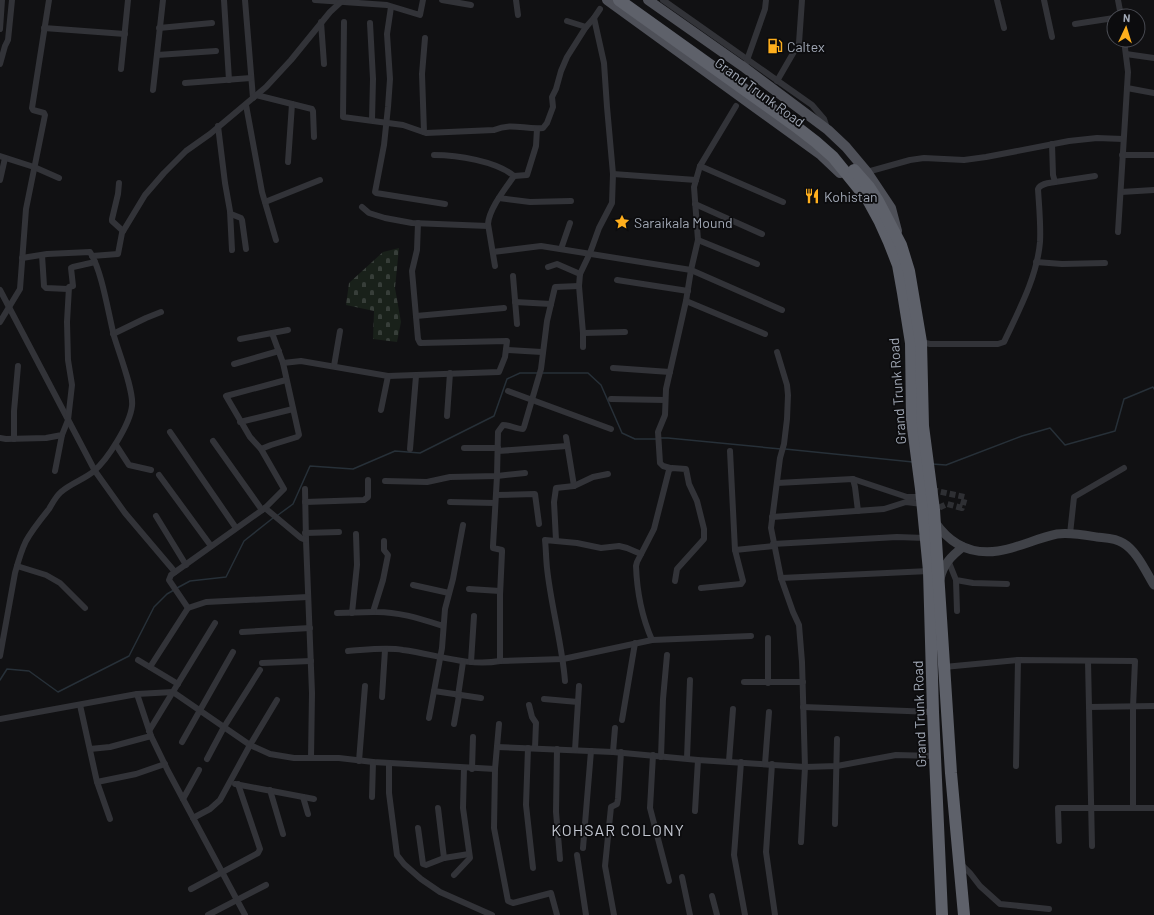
<svg xmlns="http://www.w3.org/2000/svg" width="1154" height="915" font-family="Barlow,sans-serif">
  <defs>
    <pattern id="cemetery-stones" width="16" height="16" patternUnits="userSpaceOnUse"><rect width="16" height="16" fill="#19211a"/><path d="M2 7V4a2 2 0 0 1 4 0v3zM10 15v-3a2 2 0 0 1 4 0v3z" fill="#373e39"/></pattern>
  </defs>
  <rect width="100%" height="100%" fill="#111113"/>
  <path fill="url(#cemetery-stones)" d="M399,248L395,288L401,322L397,342L373,339L374,311L346,305L349,283L383,252Z"/>
  <g fill="none" stroke-linecap="round" stroke-linejoin="round">
    <g stroke="#273038" stroke-width="1.5">
      <path d="M541,373H588L601,385L622,433L635,439H656"/>
      <path d="M660,438H668L781,449"/>
      <path d="M785,449L913,462"/>
      <path d="M932,464L946,465L1022,436L1050,428L1065,445L1115,431L1124,399L1153,387L1154,389"/>
      <path d="M278,515L293,504L310,466L353,469L395,451L420,453L494,416L507,379L520,373H538"/>
      <path d="M177,588L190,581L226,577L244,541L273,518"/>
      <path d="M0,680L7,669L29,671L58,692L129,656L154,607L167,594L174,590"/>
    </g>
    <path stroke="#2e2f33" stroke-width="6" stroke-dasharray="6 3" stroke-linecap="butt" d="M932,490L965,497L962,508L947,504L934,510"/>
    <g stroke="#323338" stroke-width="6">
      <path d="M224,0L229,80"/>
      <path d="M245,0L253,98"/>
      <path d="M315,0L387,5L420,15L423,0"/>
      <path d="M442,0L471,5"/>
      <path d="M516,0L518,15"/>
      <path d="M663,0L812,105L824,119L827,128"/>
      <path d="M997,0L1004,28"/>
      <path d="M1044,0L1052,37"/>
      <path d="M1118,0L1121,16"/>
      <path d="M391,7L387,34L390,79L388,107L384,145L375,192L376,193L445,204"/>
      <path d="M567,21L586,27"/>
      <path d="M321,22L324,64"/>
      <path d="M344,22L343,117L403,125L426,133L494,130C512,122 525,130 543,128L547,123L553,107L552,97L556,89L561,71L567,57L586,27L594,18"/>
      <path d="M370,23L373,79L372,120"/>
      <path d="M1075,24L1114,18"/>
      <path d="M44,28L125,34"/>
      <path d="M159,28L212,23"/>
      <path d="M0,29L2,0"/>
      <path d="M1126,54L1154,58"/>
      <path d="M157,55L216,51"/>
      <path d="M746,63L765,9L766,0"/>
      <path d="M0,64L5,46L8,40L12,0"/>
      <path d="M121,69L128,0"/>
      <path d="M777,81L799,43L802,0"/>
      <path d="M185,83L251,78"/>
      <path d="M1127,88L1154,93"/>
      <path d="M153,90L163,0"/>
      <path d="M256,95L312,109L313,111L314,137"/>
      <path d="M246,105L262,192L276,240"/>
      <path d="M736,106L700,166L694,187L698,240L691,270L686,301L765,334"/>
      <path d="M218,126L225,183L230,211L232,250"/>
      <path d="M424,132L422,74L425,38"/>
      <path d="M434,155C457,155 496,161 514,176"/>
      <path d="M1122,155H1154"/>
      <path d="M0,156L34,167L59,178"/>
      <path d="M288,162L292,104"/>
      <path d="M700,166L783,202"/>
      <path d="M867,172L910,160L924,158L964,160L986,157L1069,141L1097,138L1123,139"/>
      <path d="M613,174L696,180"/>
      <path d="M0,180L5,158"/>
      <path d="M1055,182L1095,176"/>
      <path d="M119,183L118,194L112,219V221L123,231"/>
      <path d="M1121,192L1154,190"/>
      <path d="M499,198L530,202L571,201"/>
      <path d="M265,202L320,180"/>
      <path d="M695,204L762,234"/>
      <path d="M362,207L369,213L385,218L412,223L488,226"/>
      <path d="M231,214L241,218L242,220L246,249"/>
      <path d="M1118,232L1128,72L1124,40"/>
      <path d="M698,240L757,264"/>
      <path d="M561,249L570,223"/>
      <path d="M493,252L541,246L691,270L782,310"/>
      <path d="M42,255L44,286L46,288L68,289"/>
      <path d="M92,256L118,254L122,233L145,195L164,173L186,151L210,134L266,87L291,60L330,12L343,0"/>
      <path d="M1036,262L1062,264L1105,263"/>
      <path d="M495,266L488,224C489,209 505,189 514,176L527,175L536,146L537,129"/>
      <path d="M548,267L557,264L580,274"/>
      <path d="M513,276L517,324"/>
      <path d="M617,280L688,291"/>
      <path d="M0,290L95,471L125,513L175,572"/>
      <path d="M515,302L551,304"/>
      <path d="M416,316L504,308"/>
      <path d="M0,322L20,289L26,209L45,115L44,113L33,110L32,108L49,0"/>
      <path d="M583,333L625,332"/>
      <path d="M113,334L146,318L161,312"/>
      <path d="M240,339L288,330"/>
      <path d="M921,342L930,344H998L1004,342C1019,310 1037,277 1040,242C1041,225 1039,206 1038,189C1041,183 1049,183 1055,182L1053,175L1052,144"/>
      <path d="M583,347V333L579,286L580,274L590,253L599,228L612,203L613,174L607,107L604,63L594,18L600,9"/>
      <path d="M506,350L542,352"/>
      <path d="M777,352L787,385L788,395L787,419L784,444L780,458L771,528L781,578L793,612L799,625L802,662L805,767L801,842"/>
      <path d="M283,363L301,361L388,376L499,372L505,357L507,341L420,343L418,339L412,271L417,250L418,223"/>
      <path d="M234,364L279,351"/>
      <path d="M334,366L340,331"/>
      <path d="M613,368L670,372"/>
      <path d="M508,391L611,429"/>
      <path d="M611,399L665,400"/>
      <path d="M381,410L388,376"/>
      <path d="M447,416L450,373"/>
      <path d="M240,422L293,409"/>
      <path d="M170,432L236,528"/>
      <path d="M566,437L574,486"/>
      <path d="M0,438L6,439L46,438L62,435L68,420L72,385L68,360L67,322L69,287L73,286L71,268L73,267L95,262"/>
      <path d="M14,439V411L18,366"/>
      <path d="M213,441L262,510"/>
      <path d="M116,445L129,465L151,470"/>
      <path d="M464,448H498"/>
      <path d="M261,449L271,445L297,437L299,435L283,363L272,333"/>
      <path d="M410,449L416,376"/>
      <path d="M498,451L567,446"/>
      <path d="M670,468L663,466L660,463L658,432L665,415L666,389L686,301"/>
      <path d="M55,471L62,435"/>
      <path d="M159,475L211,546"/>
      <path d="M853,479L855,487L858,511"/>
      <path d="M385,481L427,482L450,477L497,476L525,473"/>
      <path d="M777,483L853,479L907,497H922"/>
      <path d="M305,489L306,540L312,693L311,758"/>
      <path d="M496,495L535,494L539,524"/>
      <path d="M305,502L364,500L368,497V480"/>
      <path d="M450,502L495,503"/>
      <path d="M265,508L301,538L306,540"/>
      <path d="M156,516L186,565"/>
      <path d="M772,517L884,509L906,502L922,504"/>
      <path d="M305,533L339,532"/>
      <path d="M1070,534L1074,497L1124,468"/>
      <path d="M556,540L554,502L556,488L574,486L593,477L608,474"/>
      <path d="M384,541V550L388,555L383,580L373,612C397,611 421,619 443,626"/>
      <path d="M773,544L897,537L925,538"/>
      <path d="M735,550L774,546"/>
      <path d="M948,560L956,580L973,583L1007,584"/>
      <path d="M17,566L46,575L60,583L85,608"/>
      <path d="M781,578L929,571"/>
      <path d="M956,580L957,611"/>
      <path d="M413,585L449,593"/>
      <path d="M701,588L741,584L743,581L735,550L730,451"/>
      <path d="M469,589L500,591"/>
      <path d="M188,608L169,580L171,575L265,508L284,489L261,449L250,437L226,396L286,380"/>
      <path d="M337,613L373,612"/>
      <path d="M352,613L357,565L356,534"/>
      <path d="M242,632L310,628"/>
      <path d="M768,638V683"/>
      <path d="M652,640C641,615 637,593 636,566L637,562L654,529L669,470L672,468L686,469L689,484L697,501L704,529V539L677,569L675,581"/>
      <path d="M348,651C365,650 386,647 403,650C435,654 467,667 500,661L563,659L652,640L751,636"/>
      <path d="M0,656L15,573C18,562 21,551 26,541C32,530 41,519 49,509C52,504 56,496 61,492C71,483 85,479 94,471C108,459 130,424 132,406C134,391 119,353 114,336C108,312 102,271 90,252L47,254L22,258"/>
      <path d="M138,660L178,684"/>
      <path d="M500,661V595L502,552V550L493,548V546L497,476L498,432L503,425C510,425 516,429 523,429L524,427L541,369L547,321L555,287L579,286"/>
      <path d="M1088,661L1092,846"/>
      <path d="M471,662L474,616"/>
      <path d="M262,663L311,661"/>
      <path d="M150,667L188,608L206,602L308,597"/>
      <path d="M944,667L1018,660L1135,661L1133,707V808"/>
      <path d="M565,681C562,643 551,606 547,568C546,559 546,549 545,540L577,543L601,548L619,546L627,548L641,554"/>
      <path d="M744,682H803"/>
      <path d="M434,691L481,698"/>
      <path d="M137,694L151,736L168,771L245,915"/>
      <path d="M458,696L463,662"/>
      <path d="M382,697L385,650"/>
      <path d="M544,699L578,702"/>
      <path d="M80,705L97,782L110,819"/>
      <path d="M529,705L532,717L536,723L535,748"/>
      <path d="M803,707L933,712"/>
      <path d="M1089,707L1154,706"/>
      <path d="M429,718L442,648L445,609L453,579L463,525"/>
      <path d="M0,719L137,694L173,692L250,745L270,754L294,758H339L373,762L495,769"/>
      <path d="M622,720L635,643"/>
      <path d="M454,724L459,696"/>
      <path d="M499,724L495,769L494,828L508,901L513,903L551,893L557,915"/>
      <path d="M149,731L215,623"/>
      <path d="M182,742L233,652"/>
      <path d="M497,747L613,752L698,760L805,767L837,766L896,755L935,756"/>
      <path d="M528,748L526,805L533,868"/>
      <path d="M90,749L110,747L151,736"/>
      <path d="M557,749L556,812L560,859"/>
      <path d="M575,750L579,686"/>
      <path d="M613,752L615,728"/>
      <path d="M653,755L650,808L669,881"/>
      <path d="M661,757L663,699L667,655"/>
      <path d="M687,758L690,680"/>
      <path d="M207,759L224,727L260,670"/>
      <path d="M359,761L365,686"/>
      <path d="M729,761L733,709"/>
      <path d="M741,762L734,855L745,915"/>
      <path d="M389,763V793L397,855L404,864L421,879L440,892L492,915"/>
      <path d="M765,764L769,712"/>
      <path d="M772,764L766,852L775,915"/>
      <path d="M1016,766L1018,660"/>
      <path d="M472,769L473,737"/>
      <path d="M97,782L136,774L165,764"/>
      <path d="M235,784L314,799"/>
      <path d="M270,790L283,834"/>
      <path d="M303,797L308,814"/>
      <path d="M372,797L373,762"/>
      <path d="M183,799L199,770"/>
      <path d="M438,808L444,858"/>
      <path d="M695,811L698,760"/>
      <path d="M193,818L210,809L220,800L250,745L277,700"/>
      <path d="M835,824L837,739"/>
      <path d="M418,828L423,864L426,865L444,858L469,854"/>
      <path d="M1059,841L1058,808H1154"/>
      <path d="M583,848L591,751"/>
      <path d="M577,855L586,915"/>
      <path d="M960,863L970,873L980,886L1000,904L1049,909"/>
      <path d="M454,875L470,858L463,808L464,768"/>
      <path d="M682,877L690,915"/>
      <path d="M191,889L258,853L260,849L238,784"/>
      <path d="M712,896L717,915"/>
      <path d="M208,915L266,885"/>
      <path d="M614,915L605,866L611,807L617,804L618,799L621,752"/>
    </g>
    <g stroke="#404248" stroke-width="9">
      <path d="M935,522C950,544 971,555 998,551C1018,548 1037,538 1057,534C1069,532 1085,535 1097,537C1106,538 1116,538 1123,543C1137,551 1146,572 1154,585"/>
      <path d="M940,579C943,565 951,556 963,547"/>
    </g>
    <g stroke="#4e5058" stroke-width="10">
      <path d="M607,0L821,155L840,173"/>
      <path d="M648,0L745,68L828,130L846,147L867,172L891,208L897,231"/>
    </g>
    <g stroke="#5e616a" stroke-width="12">
      <path d="M619,0L794,125L816,142L833,157L868,200L880,222L889,242L898,265L903,293L911,343L912,420L921,489L929,571L933,712L942,915"/>
      <path d="M854,170L869,187L878,201L901,245L909,271L921,342L923,426L934,510L951,773L964,915"/>
    </g>
  </g>
  <defs>
    <g id="fuel-bare" transform="scale(1.2)"><path d="M-5.5-6h7V0h2V4h1.3V-2.5L3-4.5l.8-.8L6-3V5H2.5V1h-1V6h-7ZM-4.2-4.7v3.2H.2V-4.7Z" fill="#ffaf1d" stroke="#0c0c0e" stroke-width="2.5" paint-order="stroke"/></g>
    <g id="restaurant-bare" transform="scale(1.2)"><path d="M-5-6h1v4h1v-4h1v4h1v-4h1v5L-1.5 .5V6h-2V.5L-5-1ZM5-6V6H3V1.5H1.5Q1.5-4 5-6Z" fill="#ffaf1d" stroke="#0c0c0e" stroke-width="2.5" paint-order="stroke"/></g>
    <g id="sight-bare" transform="scale(1.2)"><path d="M0-6L1.8-2.2L6-1.7L2.9 1.2L3.7 5.4L0 3.3L-3.7 5.4L-2.9 1.2L-6-1.7L-1.8-2.2Z" fill="#ffaf1d" stroke="#0c0c0e" stroke-width="2.5" paint-order="stroke"/></g>
  </defs>
  <g fill-rule="evenodd">
    <use href="#fuel-bare" x="775" y="46"/>
    <use href="#restaurant-bare" x="812" y="196"/>
    <use href="#sight-bare" x="622" y="222"/>
  </g>
  <g text-anchor="middle" dominant-baseline="central" stroke-width="3.5" stroke-linejoin="round" paint-order="stroke">
    <g font-size="14" fill="#a1a8b5" stroke="#0c0c0e" text-anchor="start">
      <text x="787" y="46">Caltex</text>
      <text x="824" y="196">Kohistan</text>
      <text x="634" y="222">Saraikala Mound</text>
    </g>
    <g font-size="14" fill="#a1a8b5" stroke="#0c0c0e">
      <text transform="translate(760 92) rotate(36)">Grand Trunk Road</text>
      <text transform="translate(897 391) rotate(-94)">Grand Trunk Road</text>
      <text transform="translate(919 714) rotate(-92)">Grand Trunk Road</text>
    </g>
    <g font-size="16" letter-spacing="1" fill="#c3c7d1" stroke="#0c0c0e">
      <text x="618" y="829">KOHSAR COLONY</text>
    </g>
  </g>
  <g transform="translate(1126 28) rotate(4)"><circle r="19" fill="#0c0c0e" stroke="#484a51"/>
  <path d="M0-3L7 15L0 10L-7 15Z" fill="#ffaf1d"/>
  <text y="-6" font-size="11" font-weight="bold" text-anchor="middle" fill="#a1a8b5">N</text>
  </g>
</svg>
